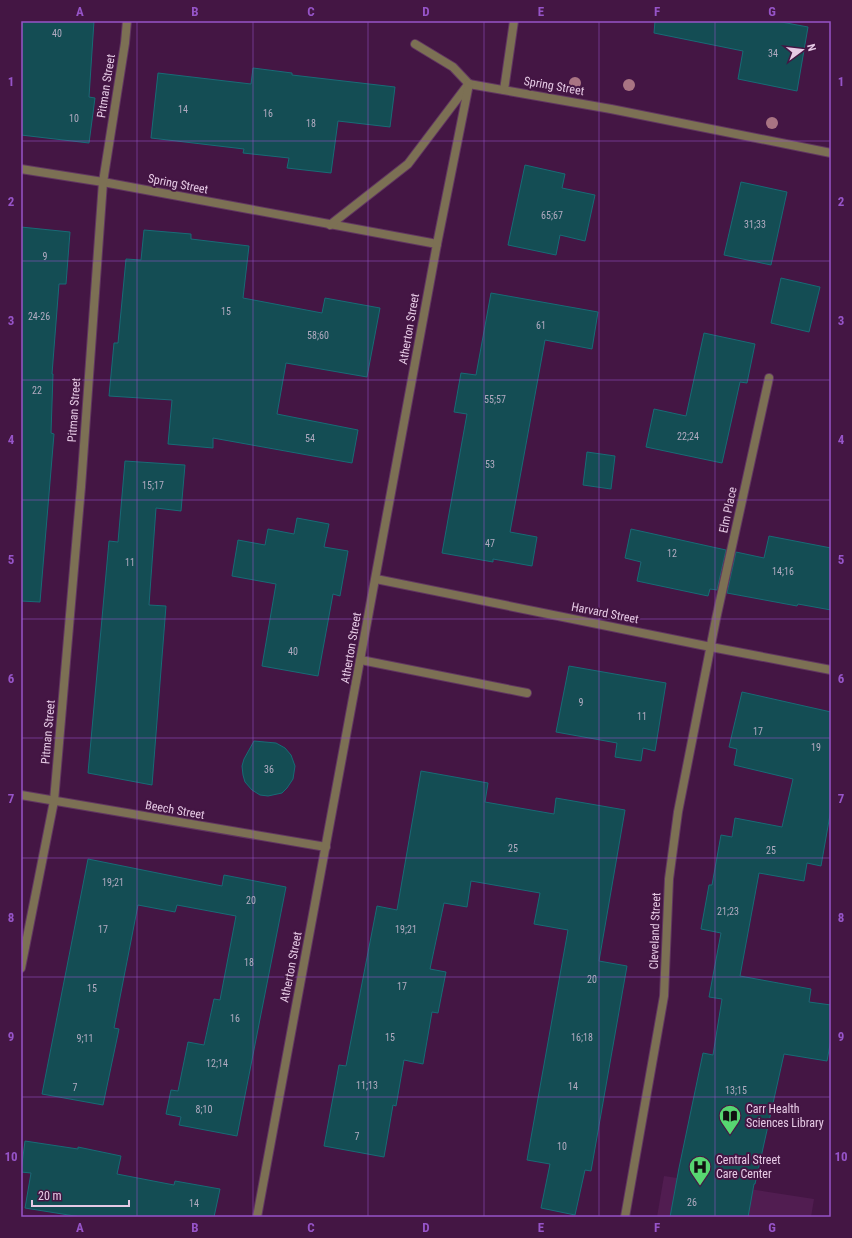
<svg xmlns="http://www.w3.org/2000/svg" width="852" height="1238" font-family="'Roboto Condensed',sans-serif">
  <rect width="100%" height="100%" fill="#441644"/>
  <path fill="#511d51" d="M664,1176L814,1199L811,1217H657Z"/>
  <g fill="#144d54" stroke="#186b76">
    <path d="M22,21H94L89,97L95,98L89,143L21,135V45Z"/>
    <path d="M655,21H776L808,27L797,91L738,79L743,51L654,33Z"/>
    <path d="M253,68L292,73V75L395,87L390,127L338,121L331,173L287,168L289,158L243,153L244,149L151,138L158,73L251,84Z"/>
    <path d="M525,165L565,174L562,188L595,195L585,241L560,235L556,255L508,245Z"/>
    <path d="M741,182L787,192L771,265L724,255Z"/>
    <path d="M21,227L70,232L66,284H59L52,374H53L51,433L54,434L40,602L21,601Z"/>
    <path d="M144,230L191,234V239L249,246L243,298L322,313L325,298L380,308L367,377L286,363L277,414L358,430L352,463L213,438V448L168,444L172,400L109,396L114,343H118L126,259L141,260Z"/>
    <path d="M781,278L820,287L809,332L771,323Z"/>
    <path d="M491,293L598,312L592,349L545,340L510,532L537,537L532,566L493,559V562L442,553L467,414L454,412L461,373L476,375Z"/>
    <path d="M704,333L755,344L747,383L740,382L722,463L646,447L654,409L686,416Z"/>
    <path d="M587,452L615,456L611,489L583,485Z"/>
    <path d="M125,461L185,465L181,511L156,508L149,605L166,606L152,785L88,773L109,541L118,542Z"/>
    <path d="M297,518L329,524L324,547L348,551L340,596L333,594L318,676L262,666L276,584L232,576L238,540L265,545L268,529L294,534Z"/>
    <path d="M631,529L726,550L717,590L710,589L708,596L637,581L641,562L625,558Z"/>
    <path d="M769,536L831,548V610L798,604L797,606L727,593L736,552L764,558Z"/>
    <path d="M569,666L666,683L655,751L643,748L641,761L615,757L617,743L556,732Z"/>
    <path d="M742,692L831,712V809L821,866L807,863L804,881L759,873L740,976L811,989L809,1002L831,1005V1039L827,1061L784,1054L755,1184H754L748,1217H670L679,1168L703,1053L713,1055L722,999L709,997L721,933L701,929L709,885H712L721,835L732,837L735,818L782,827L793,779L734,765L737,749L729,747Z"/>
    <path d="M254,741L276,743L285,748L291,755L295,766L293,779L287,788L282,793L268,796L260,795L252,790L245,782L243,775L242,766L244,759Z"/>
    <path d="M421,771L488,783L485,802L554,814L556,798L625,810L599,961L627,966L591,1171L585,1170L575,1215L541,1208L550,1164L527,1160L568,930L534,924L540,893L471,881L467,907L444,903L430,969L446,972L438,1013L432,1012L423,1064L404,1060L396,1106L393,1105L384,1157L324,1146L339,1065L346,1066L377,906L397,910Z"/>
    <path d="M88,859L222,886L224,875L286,887L237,1136L179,1125L181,1117L166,1114L171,1090L178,1091L188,1042L204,1045L214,999L220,1000L236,916L177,905L175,912L138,905L114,1028L119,1029L103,1105L42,1094Z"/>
    <path d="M25,1141L78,1149V1147L121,1156L117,1174L174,1185L175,1181L220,1189L214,1217H81L25,1208L31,1173L21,1172Z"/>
  </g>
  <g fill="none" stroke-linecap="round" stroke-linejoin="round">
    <g stroke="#613661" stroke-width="10">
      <path id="service" d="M361,660L527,693"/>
    </g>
    <g stroke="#613661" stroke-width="10">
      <g id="minor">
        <path d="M415,44L453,67L469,84"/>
        <path d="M469,84L611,109L831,153"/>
        <path d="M504,90L514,21"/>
        <path d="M21,169L103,182L437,244"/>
        <path d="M330,225L408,164L467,86"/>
        <path d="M376,579L711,647L831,670"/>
        <path d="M21,795L326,847"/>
        <path d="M21,968L54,801L81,487L103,182L125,43L127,21"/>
        <path d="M257,1217L437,244L469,84"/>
        <path d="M625,1217L664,996L669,879L678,812L716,619L769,378"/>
      </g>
    </g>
    <use href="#service" stroke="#7c7054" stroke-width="8"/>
    <use href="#minor" stroke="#7c7054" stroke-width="8"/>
  </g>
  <g fill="#a97483">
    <circle cx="575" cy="83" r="6"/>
    <circle cx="629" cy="85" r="6"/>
    <circle cx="772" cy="123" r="6"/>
  </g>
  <path fill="none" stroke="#9654c8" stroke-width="1" stroke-opacity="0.55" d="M137,21V1217M253,21V1217M368,21V1217M484,21V1217M599,21V1217M715,21V1217M21,141H831M21,261H831M21,380H831M21,500H831M21,619H831M21,738H831M21,858H831M21,977H831M21,1097H831"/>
  <defs>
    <g id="library-pin" transform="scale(1.15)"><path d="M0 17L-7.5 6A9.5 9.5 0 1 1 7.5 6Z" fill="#57d671" stroke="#441644"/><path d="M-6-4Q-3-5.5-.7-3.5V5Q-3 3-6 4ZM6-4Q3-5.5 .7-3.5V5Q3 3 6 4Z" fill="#111"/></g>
    <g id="hospital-pin" transform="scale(1.15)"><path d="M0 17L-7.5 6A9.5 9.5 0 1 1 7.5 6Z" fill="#57d671" stroke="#441644"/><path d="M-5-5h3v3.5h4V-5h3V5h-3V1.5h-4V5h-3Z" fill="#111"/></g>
  </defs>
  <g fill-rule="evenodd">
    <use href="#library-pin" x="730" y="1116"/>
    <use href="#hospital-pin" x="700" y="1167"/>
  </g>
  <g text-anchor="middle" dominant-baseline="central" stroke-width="4" stroke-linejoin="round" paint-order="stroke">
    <g font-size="10" fill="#b2abc1">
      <text x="57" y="33">40</text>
      <text x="773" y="53">34</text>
      <text x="183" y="109">14</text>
      <text x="268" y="113">16</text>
      <text x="74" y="118">10</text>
      <text x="311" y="123">18</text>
      <text x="552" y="215">65;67</text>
      <text x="755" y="224">31;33</text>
      <text x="45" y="256">9</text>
      <text x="226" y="311">15</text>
      <text x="39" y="316">24-26</text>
      <text x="541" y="325">61</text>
      <text x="318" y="335">58;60</text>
      <text x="37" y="390">22</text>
      <text x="495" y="399">55;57</text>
      <text x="688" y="436">22;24</text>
      <text x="310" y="438">54</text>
      <text x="490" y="464">53</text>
      <text x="153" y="485">15;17</text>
      <text x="490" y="543">47</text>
      <text x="672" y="553">12</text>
      <text x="130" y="562">11</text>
      <text x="783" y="571">14;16</text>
      <text x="293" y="651">40</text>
      <text x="581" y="702">9</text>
      <text x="642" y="716">11</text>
      <text x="758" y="731">17</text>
      <text x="816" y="747">19</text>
      <text x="269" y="769">36</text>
      <text x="513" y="848">25</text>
      <text x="771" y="850">25</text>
      <text x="113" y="882">19;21</text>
      <text x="251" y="900">20</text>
      <text x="728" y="911">21;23</text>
      <text x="103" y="929">17</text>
      <text x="406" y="929">19;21</text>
      <text x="249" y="962">18</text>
      <text x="592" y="979">20</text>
      <text x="402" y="986">17</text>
      <text x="92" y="988">15</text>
      <text x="235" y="1018">16</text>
      <text x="390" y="1037">15</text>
      <text x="582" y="1037">16;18</text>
      <text x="85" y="1038">9;11</text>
      <text x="217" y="1063">12;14</text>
      <text x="367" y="1085">11;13</text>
      <text x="573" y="1086">14</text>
      <text x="75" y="1087">7</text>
      <text x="736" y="1090">13;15</text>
      <text x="204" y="1109">8;10</text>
      <text x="357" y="1136">7</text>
      <text x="562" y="1146">10</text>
      <text x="692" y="1202">26</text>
      <text x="194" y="1203">14</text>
    </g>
    <g font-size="12" fill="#e6cae5" stroke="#441644">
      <text transform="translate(106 86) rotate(-81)">Pitman Street</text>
      <text transform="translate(554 86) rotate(10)">Spring Street</text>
      <text transform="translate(178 184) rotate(11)">Spring Street</text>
      <text transform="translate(409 329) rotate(-80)">Atherton Street</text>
      <text transform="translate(74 410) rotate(-86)">Pitman Street</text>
      <text transform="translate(728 510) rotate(-78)">Elm Place</text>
      <text transform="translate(605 613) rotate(11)">Harvard Street</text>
      <text transform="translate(351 648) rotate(-80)">Atherton Street</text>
      <text transform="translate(48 732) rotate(-85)">Pitman Street</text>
      <text transform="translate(175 810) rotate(10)">Beech Street</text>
      <text transform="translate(655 931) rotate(-88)">Cleveland Street</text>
      <text transform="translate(291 967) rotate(-79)">Atherton Street</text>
    </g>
    <g font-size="12" fill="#e6cae5" stroke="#441644" text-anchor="start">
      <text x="746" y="1109">Carr Health<tspan x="746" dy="14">Sciences Library</tspan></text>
      <text x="716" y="1160">Central Street<tspan x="716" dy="14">Care Center</tspan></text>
    </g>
  </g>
  <rect width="852" height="1238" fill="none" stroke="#441644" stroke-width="44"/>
  <g transform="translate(802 50) rotate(75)" stroke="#441644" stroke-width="3" paint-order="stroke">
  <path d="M0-3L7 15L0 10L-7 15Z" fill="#e6cae5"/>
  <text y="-6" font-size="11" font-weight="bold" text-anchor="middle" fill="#e6cae5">N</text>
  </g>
  <path d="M32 1200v6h97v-6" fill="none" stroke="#e6cae5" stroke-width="2"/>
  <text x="38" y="1200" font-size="12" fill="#e6cae5" stroke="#441644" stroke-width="3" paint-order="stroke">20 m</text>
  <rect x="22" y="22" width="808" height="1194" fill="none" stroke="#9654c8" stroke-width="1.5"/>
  <g font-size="13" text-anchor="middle" font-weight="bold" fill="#9654c8">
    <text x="80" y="16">A</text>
    <text x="195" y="16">B</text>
    <text x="311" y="16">C</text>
    <text x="426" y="16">D</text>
    <text x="541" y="16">E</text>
    <text x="657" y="16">F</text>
    <text x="772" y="16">G</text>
    <text x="11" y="86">1</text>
    <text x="841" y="86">1</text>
    <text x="11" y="206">2</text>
    <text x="841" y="206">2</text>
    <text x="11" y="325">3</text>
    <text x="841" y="325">3</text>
    <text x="11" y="444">4</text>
    <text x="841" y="444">4</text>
    <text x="11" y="564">5</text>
    <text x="841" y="564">5</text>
    <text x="11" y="683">6</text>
    <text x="841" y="683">6</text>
    <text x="11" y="803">7</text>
    <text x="841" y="803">7</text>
    <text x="11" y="922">8</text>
    <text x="841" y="922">8</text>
    <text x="11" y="1041">9</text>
    <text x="841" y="1041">9</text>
    <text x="11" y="1161">10</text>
    <text x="841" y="1161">10</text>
    <text x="80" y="1232">A</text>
    <text x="195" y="1232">B</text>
    <text x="311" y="1232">C</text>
    <text x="426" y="1232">D</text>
    <text x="541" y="1232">E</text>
    <text x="657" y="1232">F</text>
    <text x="772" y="1232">G</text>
  </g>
</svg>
